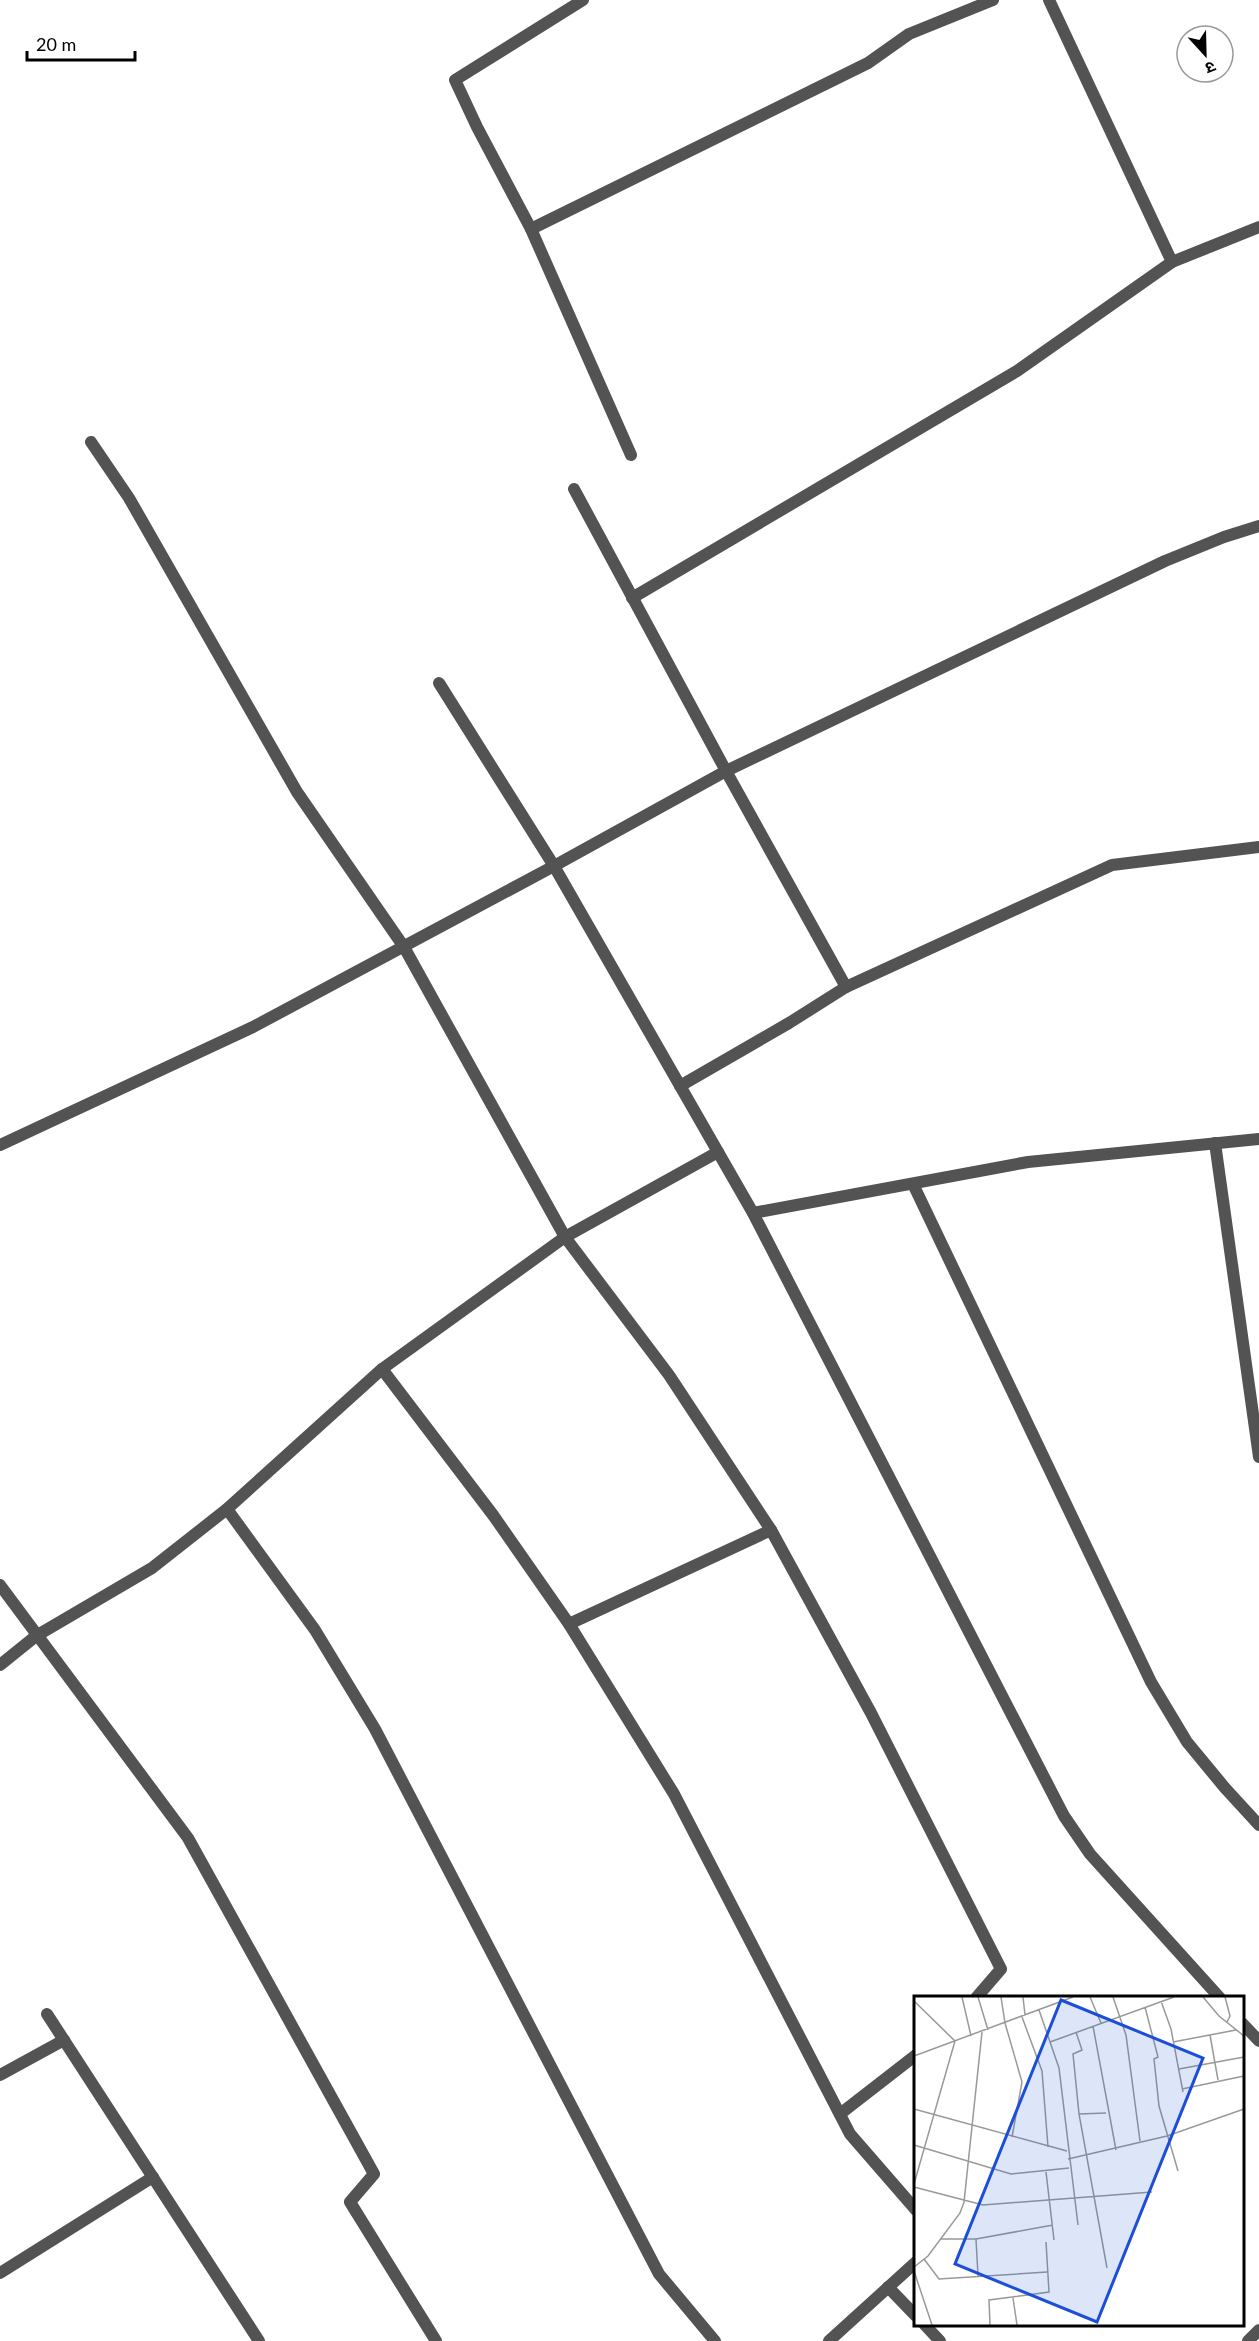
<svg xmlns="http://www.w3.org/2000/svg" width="1259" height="2341" font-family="Lato,'Noto Sans Devanagari',sans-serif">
  <rect width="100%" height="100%" fill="#fff"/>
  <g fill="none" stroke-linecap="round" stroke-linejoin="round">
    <g stroke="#535353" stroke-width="12">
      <path d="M583,0L455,80L477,127L531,229L631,455"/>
      <path d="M1049,0L1172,262"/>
      <path d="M531,229L868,63L909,34L993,0"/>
      <path d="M91,442L129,498L297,792L404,947L565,1237L669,1375L771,1530L871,1713L1001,1969L976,1998"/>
      <path d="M574,489L726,771L846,987"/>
      <path d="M632,598L1017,371L1172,262L1259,227"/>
      <path d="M439,683L554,866L753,1213L1064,1816L1090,1854L1220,1998"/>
      <path d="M680,1086L789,1023L846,987L1112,865L1259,847"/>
      <path d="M1215,1143L1259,1457"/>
      <path d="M0,1145L253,1027L554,866L726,771L1165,561L1224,537L1259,526"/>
      <path d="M913,1184L1151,1682L1187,1742L1225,1788L1259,1825"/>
      <path d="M753,1213L1028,1162L1259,1139"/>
      <path d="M382,1369L493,1515L569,1624L674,1794L850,2134L916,2210"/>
      <path d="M227,1509L315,1630L375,1729L659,2274L715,2341"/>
      <path d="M0,1585L188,1838L374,2174L350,2202L436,2341"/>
      <path d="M569,1624L771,1530"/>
      <path d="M0,1665L36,1636L152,1568L227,1509L382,1369L565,1237L718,1152"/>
      <path d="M47,2014L259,2341"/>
      <path d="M1242,2023L1259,2041"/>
      <path d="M0,2075L64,2040"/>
      <path d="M840,2114L916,2055"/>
      <path d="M0,2273L153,2177"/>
      <path d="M888,2287L916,2316"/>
      <path d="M924,2324L940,2341"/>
      <path d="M829,2341L916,2262"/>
      <path d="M1248,2341L1259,2330"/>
    </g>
  </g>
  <g transform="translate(914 1996)">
    <rect width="330" height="330" fill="#fff"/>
    <path fill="none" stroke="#999" stroke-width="1.5" d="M48,1L57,40M64,1L74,34M87,1L91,27L108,86L98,141M109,1L111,19M176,1L187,27M199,1L212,39L226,145M289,1L305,20L330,40M311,1L316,20L313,26M0,5L41,45L0,188M247,5L257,33L269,96M231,11L244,61L240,63L245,110L264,175M125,14L145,72L164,229M108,21L128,75L134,151M179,30L202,154M162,36L168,54L159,58L165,118L193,272M296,39L304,84M136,46L260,1M259,46L322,34M0,60L159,1M265,73L330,61M268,93L330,80M0,113L153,155M165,118L192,117M0,149L97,178L155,172M154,163L253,140L330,113M132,176L140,244M0,191L69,209L238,196M27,243H62L139,229M62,243L64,280M10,263L25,283L133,276M0,271L14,260L46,217L50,206L68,36M0,275L18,329M99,302L103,329M76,329L75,304L135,296L132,246"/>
    <path fill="#1d4ed8" fill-opacity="0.15" stroke="#1d4ed8" stroke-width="3" d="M147,4L289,62L183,326L41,268Z"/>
    <rect width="330" height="330" fill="none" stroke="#000" stroke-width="3"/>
  </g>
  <g transform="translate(1205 54) rotate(158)"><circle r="28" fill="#ffffff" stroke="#999999" stroke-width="1.5"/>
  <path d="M0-4.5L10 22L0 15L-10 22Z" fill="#000000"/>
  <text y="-9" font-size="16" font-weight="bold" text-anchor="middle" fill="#000000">उ</text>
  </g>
  <path d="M27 51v9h108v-9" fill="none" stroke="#000000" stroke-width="3"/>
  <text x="36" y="51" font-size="18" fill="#000000" stroke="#ffffff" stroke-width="4.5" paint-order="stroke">20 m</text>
</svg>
